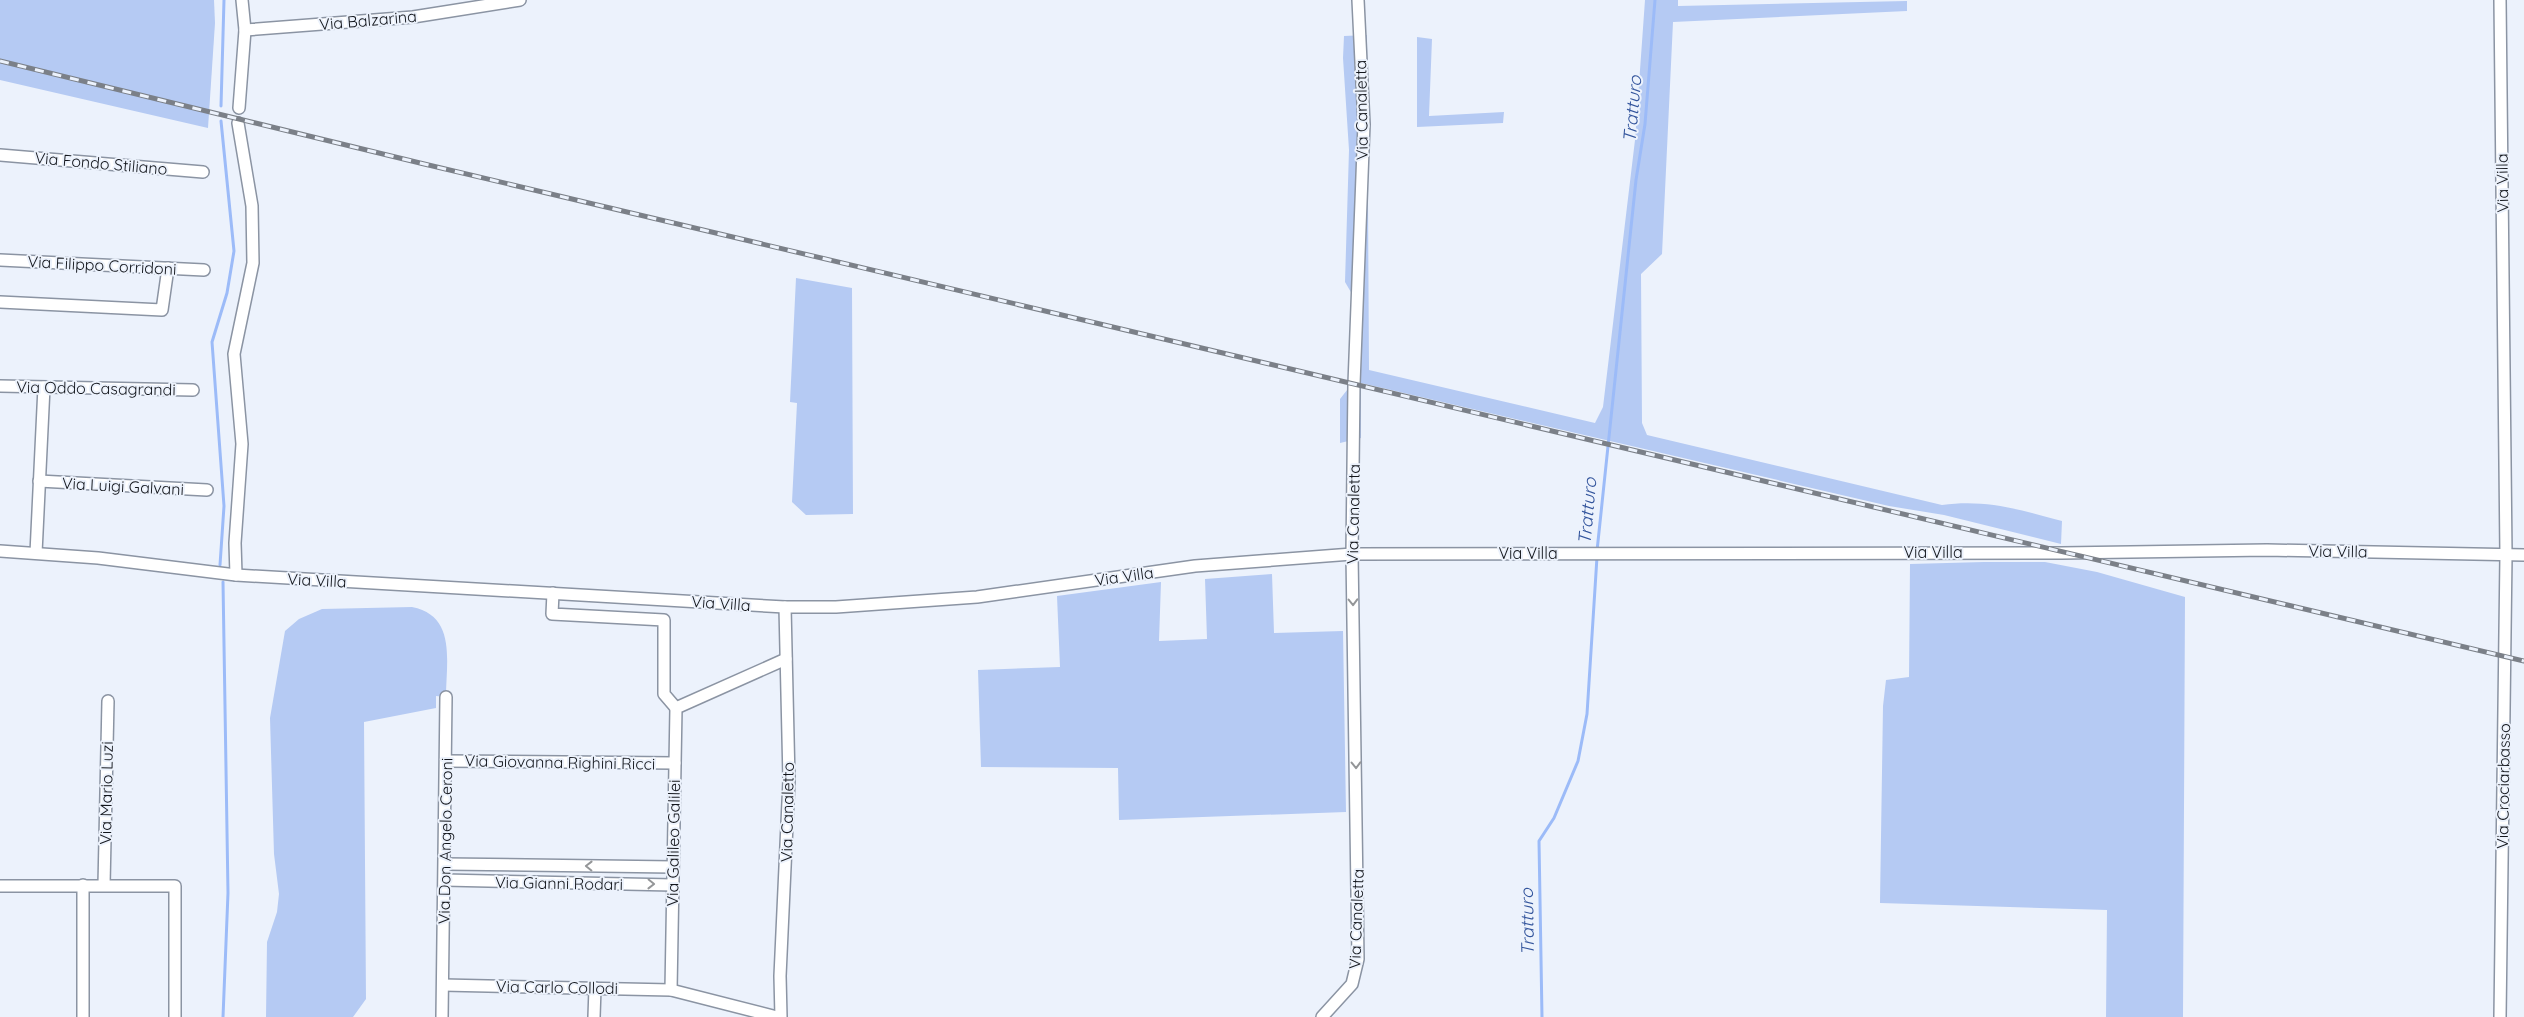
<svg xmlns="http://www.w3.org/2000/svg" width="2524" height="1017" font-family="Quicksand,sans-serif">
  <rect width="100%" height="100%" fill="#ecf2fc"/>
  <g fill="#b5caf3">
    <path d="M0,0H214L215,23L208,128L0,80Z"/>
    <path d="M1645,0H1678V6L1907,1V11L1673,22L1662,254L1641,274L1642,423L1647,435L1942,505C1987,499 2020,510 2062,521L2061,544L1944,515L1889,506L1361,383V438L1340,443V399L1351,385L1352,294L1345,282L1349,150L1343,58L1344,36L1367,35L1369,370L1595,423L1603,407L1635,140Z"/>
    <path d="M1417,37L1432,39L1429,116L1504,112L1503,123L1417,127Z"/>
    <path d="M796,278L852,288L853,514L806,515L792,502L797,403L790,402Z"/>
    <path d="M1984,562H2045L2097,572L2185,597L2183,1017H2106L2107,910L1880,903L1883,706L1886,680L1909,677L1910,564Z"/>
    <path d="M1272,574L1274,633L1343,631L1346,812L1119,820L1118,768L981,767L978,670L1060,667L1057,596L1161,582L1159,641L1207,639L1205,579Z"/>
    <path d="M412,607C457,616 446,662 446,697L436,696V708L364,722L366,999L353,1017H266L267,942L277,912L279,894L274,854L270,718L285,631L299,619L322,609Z"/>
  </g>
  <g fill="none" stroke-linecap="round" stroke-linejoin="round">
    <g stroke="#9cbbf8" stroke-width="3">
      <path d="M221,106L224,0"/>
      <path d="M1597,551L1636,180L1645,124L1655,0"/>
      <path d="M220,565L224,506L212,342L227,293L234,251L221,121"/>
      <path d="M223,582L228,893L223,1017"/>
      <path d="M1542,1017L1539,841L1554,818L1578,761L1587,714L1597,557"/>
    </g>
    <g stroke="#8b94a3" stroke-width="14">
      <g id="minor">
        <path d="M245,30L413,17L520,0"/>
        <path d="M239,108L245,30L242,0"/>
        <path d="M0,155L203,172"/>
        <path d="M0,260L204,270"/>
        <path d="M0,302L162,310L168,268"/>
        <path d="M0,386L193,390"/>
        <path d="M39,481L207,490"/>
        <path d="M0,551L98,558L236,575L785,607H836L977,597L1195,566L1352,554L2062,553L2267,550L2524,555"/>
        <path d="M36,553L44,387"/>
        <path d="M236,575L235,543L242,444L234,354L253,263L252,206L238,123"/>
        <path d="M553,593L552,614L664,620V694L676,708"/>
        <path d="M446,761L675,763"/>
        <path d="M445,864L673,867"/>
        <path d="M445,880L673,885"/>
        <path d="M104,885L108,701"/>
        <path d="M0,886H175V1017"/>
        <path d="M443,985L671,990L777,1017"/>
        <path d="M671,990L676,708L786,659"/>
        <path d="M83,1017V885"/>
        <path d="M442,1017L446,697"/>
        <path d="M594,1017L595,988"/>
        <path d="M781,1017L780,976L789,780L785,607"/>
        <path d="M1322,1017L1352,984L1358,959L1352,554L1354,384L1364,124L1358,0"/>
        <path d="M2500,1017L2506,555L2500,0"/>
      </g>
    </g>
    <use href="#minor" stroke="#fff" stroke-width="11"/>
    <g stroke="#7b8088" stroke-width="5">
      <path id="rail" d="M0,61L420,163L2524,661"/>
    </g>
    <use href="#rail" stroke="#ecf2fc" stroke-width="3" stroke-dasharray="9" stroke-linecap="butt"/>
  </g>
  <defs><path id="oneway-chevron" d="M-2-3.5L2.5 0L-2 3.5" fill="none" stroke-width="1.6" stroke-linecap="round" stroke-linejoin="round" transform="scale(1.25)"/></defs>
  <g stroke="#949698">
    <use href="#oneway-chevron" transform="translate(1353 602) rotate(89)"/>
    <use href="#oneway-chevron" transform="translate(1356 765) rotate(89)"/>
    <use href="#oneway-chevron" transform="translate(589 866) rotate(-179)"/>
    <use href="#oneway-chevron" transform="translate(651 884) rotate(1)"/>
  </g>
  <g text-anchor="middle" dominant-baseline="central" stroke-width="4" stroke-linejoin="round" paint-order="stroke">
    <g font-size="16" fill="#12151b" stroke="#ecf2fc">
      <text transform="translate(368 20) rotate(-5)">Via Balzarina</text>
      <text transform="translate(1361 110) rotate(-91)">Via Canaletta</text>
      <text transform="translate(101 163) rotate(5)">Via Fondo Stiliano</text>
      <text transform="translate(2502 183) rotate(-91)">Via Villa</text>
      <text transform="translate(102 265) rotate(3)">Via Filippo Corridoni</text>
      <text transform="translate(96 388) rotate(1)">Via Oddo Casagrandi</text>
      <text transform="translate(123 486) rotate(3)">Via Luigi Galvani</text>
      <text transform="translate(1353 514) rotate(-89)">Via Canaletta</text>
      <text transform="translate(2338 551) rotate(1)">Via Villa</text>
      <text x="1933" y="552">Via Villa</text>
      <text x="1528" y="553">Via Villa</text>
      <text transform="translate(1124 576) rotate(-8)">Via Villa</text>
      <text transform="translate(317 580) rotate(3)">Via Villa</text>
      <text transform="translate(721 603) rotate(4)">Via Villa</text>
      <text transform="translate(560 762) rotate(1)">Via Giovanna Righini Ricci</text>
      <text transform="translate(2503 786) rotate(-89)">Via Crociarbasso</text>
      <text transform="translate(106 793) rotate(-89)">Via Mario Luzi</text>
      <text transform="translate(787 812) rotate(-89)">Via Canaletto</text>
      <text transform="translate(445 841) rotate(-89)">Via Don Angelo Ceroni</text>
      <text transform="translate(673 843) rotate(-89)">Via Galileo Galilei</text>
      <text transform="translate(559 883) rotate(1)">Via Gianni Rodari</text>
      <text transform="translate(1356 919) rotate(-88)">Via Canaletta</text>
      <text transform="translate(557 987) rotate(1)">Via Carlo Collodi</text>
    </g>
    <g font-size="18" font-style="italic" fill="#32549c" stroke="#ecf2fc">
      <text transform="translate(1632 109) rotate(-85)">Tratturo</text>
      <text transform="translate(1587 511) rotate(-85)">Tratturo</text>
      <text transform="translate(1527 922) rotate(-91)">Tratturo</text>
    </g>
  </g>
</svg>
